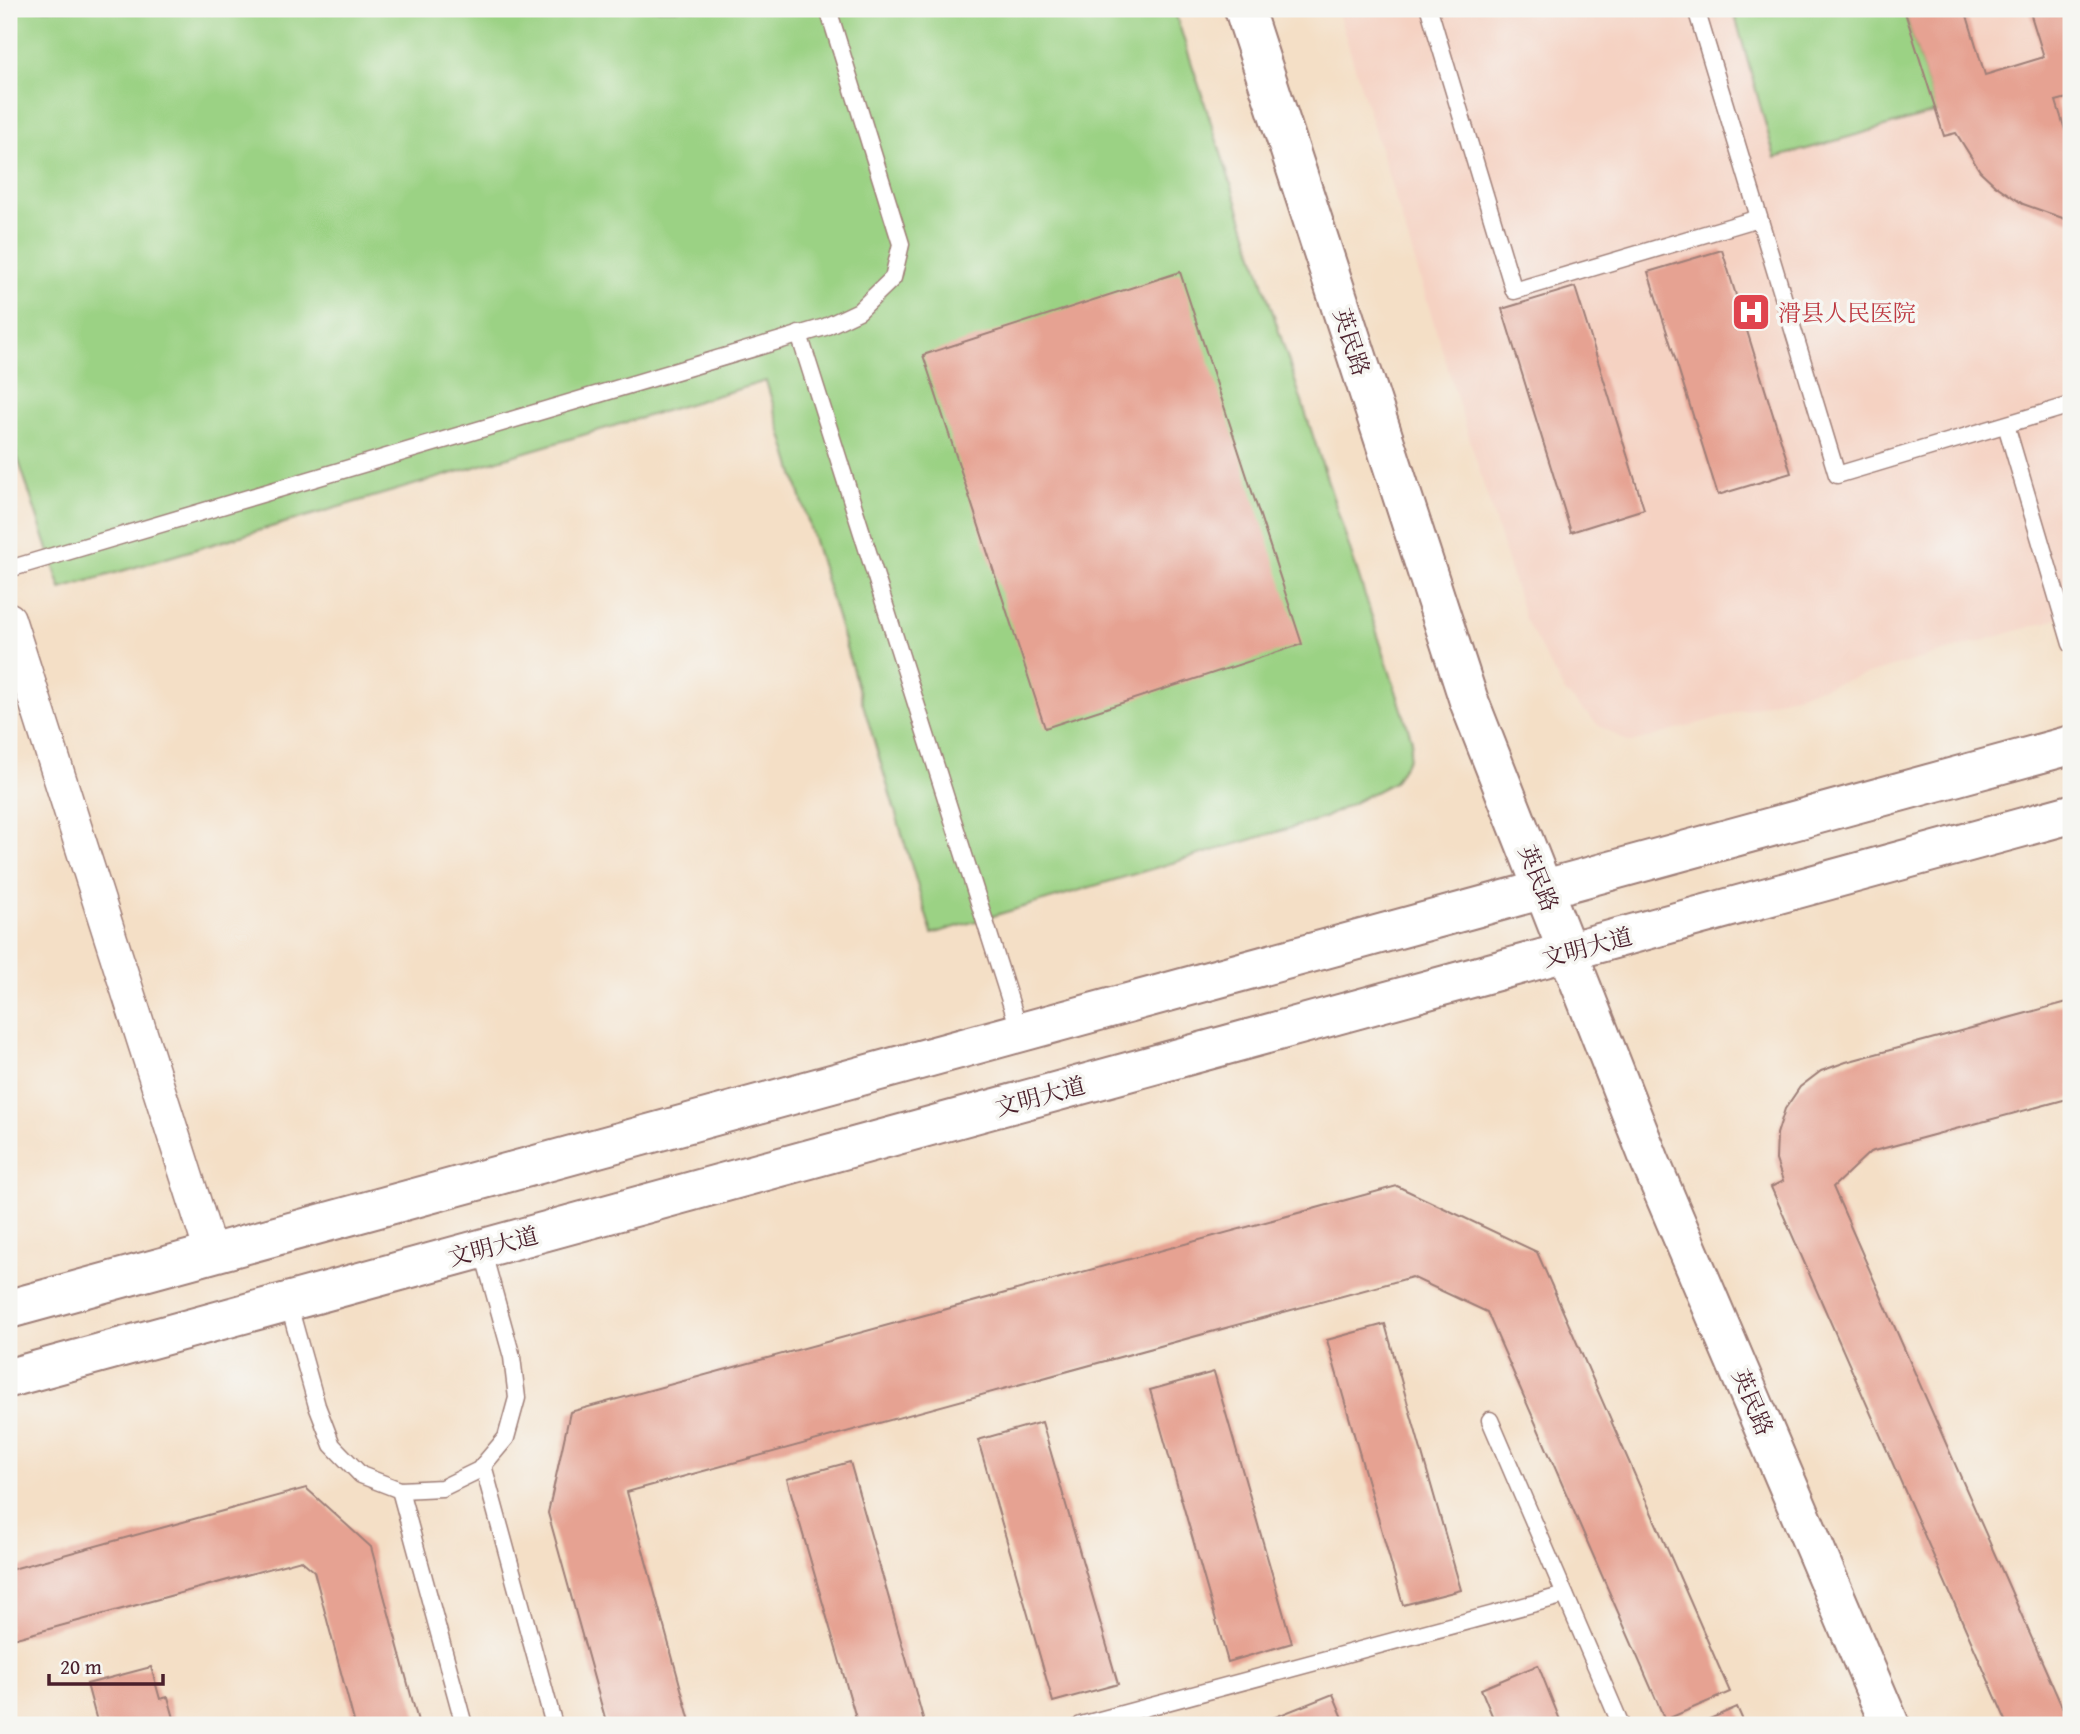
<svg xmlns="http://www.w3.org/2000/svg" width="2080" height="1734" font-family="'Gentium Book Plus','Noto Serif SC',serif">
  <rect width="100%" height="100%" fill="#f6f6f2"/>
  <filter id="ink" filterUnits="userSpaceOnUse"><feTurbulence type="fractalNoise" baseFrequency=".0143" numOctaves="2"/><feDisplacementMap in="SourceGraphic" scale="14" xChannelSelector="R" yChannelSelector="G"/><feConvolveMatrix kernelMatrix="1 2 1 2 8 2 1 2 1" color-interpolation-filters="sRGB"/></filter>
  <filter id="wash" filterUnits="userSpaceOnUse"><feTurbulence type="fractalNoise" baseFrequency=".00686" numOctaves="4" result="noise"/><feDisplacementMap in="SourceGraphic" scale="28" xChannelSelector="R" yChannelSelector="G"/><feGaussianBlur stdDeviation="1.57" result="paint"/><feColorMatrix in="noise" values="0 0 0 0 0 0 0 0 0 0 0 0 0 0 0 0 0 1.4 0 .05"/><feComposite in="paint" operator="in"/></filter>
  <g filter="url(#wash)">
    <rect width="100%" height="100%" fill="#f4dfc6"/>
    <path fill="#f5d2c2" d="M1337,9H2071V615L1631,743L1599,726L1564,691L1525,619Z"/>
    <g fill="#9bd284" stroke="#727858" stroke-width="2">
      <path d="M9,9H1174L1412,740L1409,758L1394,782L1324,818L932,934L766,381L61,589L9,431Z"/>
      <path d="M1733,9H1904L1937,112L1775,158Z"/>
    </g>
    <g id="blocks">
      <g fill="#e6a292">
        <path d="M1904,9H1965L1985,75L2044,57L2029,9H2071V97L2056,101L2071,149V221L2023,204L1995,185L1980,171L1956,133L1944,136Z"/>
        <path d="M1722,250L1791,473L1718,495L1648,272Z"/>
        <path d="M1180,272L1302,644L1045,728L923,355Z"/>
        <path d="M1575,287L1644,509L1571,532L1502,309Z"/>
        <path d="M2071,1001V1098L1870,1152L1833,1187L2070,1725H2008L1771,1187L1783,1181L1776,1160L1777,1134L1785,1109L1800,1087L1821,1071L1846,1062Z"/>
        <path d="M1397,1186L1537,1252L1730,1692L1665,1720L1487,1312L1412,1277L627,1492L691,1725H607L548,1513L570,1412Z"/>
        <path d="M1385,1324L1461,1590L1403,1605L1327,1340Z"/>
        <path d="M1214,1372L1292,1643L1228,1662L1150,1390Z"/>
        <path d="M1042,1422L1118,1684L1053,1702L978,1440Z"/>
        <path d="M850,1462L925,1725H858L787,1479Z"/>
        <path d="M306,1488L371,1547L419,1725H355L314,1571L301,1560L9,1640V1570Z"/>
        <path d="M1538,1665L1562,1725H1496L1481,1689Z"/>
        <path d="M151,1667L160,1699L168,1697L176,1725H98L87,1684Z"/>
        <path d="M1333,1694L1346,1725H1273L1270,1719Z"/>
        <path d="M1737,1707L1745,1725H1696Z"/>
      </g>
    </g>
  </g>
  <g filter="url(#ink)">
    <use href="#blocks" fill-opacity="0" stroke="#9f7f78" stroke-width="2"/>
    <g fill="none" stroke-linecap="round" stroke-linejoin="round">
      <g stroke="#9f7f78" stroke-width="19">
        <g id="service">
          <path d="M1429,9L1514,291L1759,218"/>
          <path d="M1696,9L1837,475L2071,405"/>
          <path d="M799,334L1020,1032"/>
          <path d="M2006,425L2071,644"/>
          <path d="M9,569L825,327L859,311L893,278L901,244L828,9"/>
          <path d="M288,1302L317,1406L332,1445L361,1475L400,1490L442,1488L479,1470L506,1438L517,1398L512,1357L482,1249"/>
          <path d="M1490,1420L1621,1725"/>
          <path d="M483,1465L554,1725"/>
          <path d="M400,1490L464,1725"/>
          <path d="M1081,1725L1565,1595"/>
        </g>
      </g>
      <g stroke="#9f7f78" stroke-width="35">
        <path id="minor" d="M9,619L211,1253"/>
      </g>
      <g stroke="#9f7f78" stroke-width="42">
        <path id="tertiary" d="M1244,9L1469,701L1650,1161L1890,1725"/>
      </g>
      <g stroke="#9f7f78" stroke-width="42">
        <g id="primary">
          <path d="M9,1309L2071,745"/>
          <path d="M9,1378L2071,814"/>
        </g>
      </g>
      <use href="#service" stroke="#fff" stroke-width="16"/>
      <use href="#minor" stroke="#fff" stroke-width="32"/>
      <use href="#tertiary" stroke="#fff" stroke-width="38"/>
      <use href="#primary" stroke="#fff" stroke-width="38"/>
    </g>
  </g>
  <defs>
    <g id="hospital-square" transform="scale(2.0125)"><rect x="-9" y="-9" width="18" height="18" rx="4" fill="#e0444e" stroke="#f6f6f2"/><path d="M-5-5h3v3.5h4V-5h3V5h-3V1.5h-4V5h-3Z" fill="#fff"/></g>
  </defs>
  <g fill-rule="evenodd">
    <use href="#hospital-square" x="1751" y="312"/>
  </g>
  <g text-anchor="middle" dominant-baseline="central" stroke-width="7" stroke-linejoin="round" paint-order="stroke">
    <g font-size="23" fill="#be3a42" stroke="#f6f6f2" text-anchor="start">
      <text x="1778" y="312">滑县人民医院</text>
    </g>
    <g font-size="23" fill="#4a1f2b" stroke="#f6f6f2">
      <text transform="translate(1352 342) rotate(72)">英民路</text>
      <text transform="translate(1539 878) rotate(68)">英民路</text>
      <text transform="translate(1587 947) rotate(-15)">文明大道</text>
      <text transform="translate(1040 1096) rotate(-15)">文明大道</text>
      <text transform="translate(493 1246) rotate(-15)">文明大道</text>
      <text transform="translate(1753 1402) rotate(67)">英民路</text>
    </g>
  </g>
  <rect width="2080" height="1734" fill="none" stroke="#f6f6f2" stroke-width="35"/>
  <path d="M49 1674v10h114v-10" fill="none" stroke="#4a1f2b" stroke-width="3.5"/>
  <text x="60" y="1674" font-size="21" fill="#4a1f2b" stroke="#f6f6f2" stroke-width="5" paint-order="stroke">20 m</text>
</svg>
